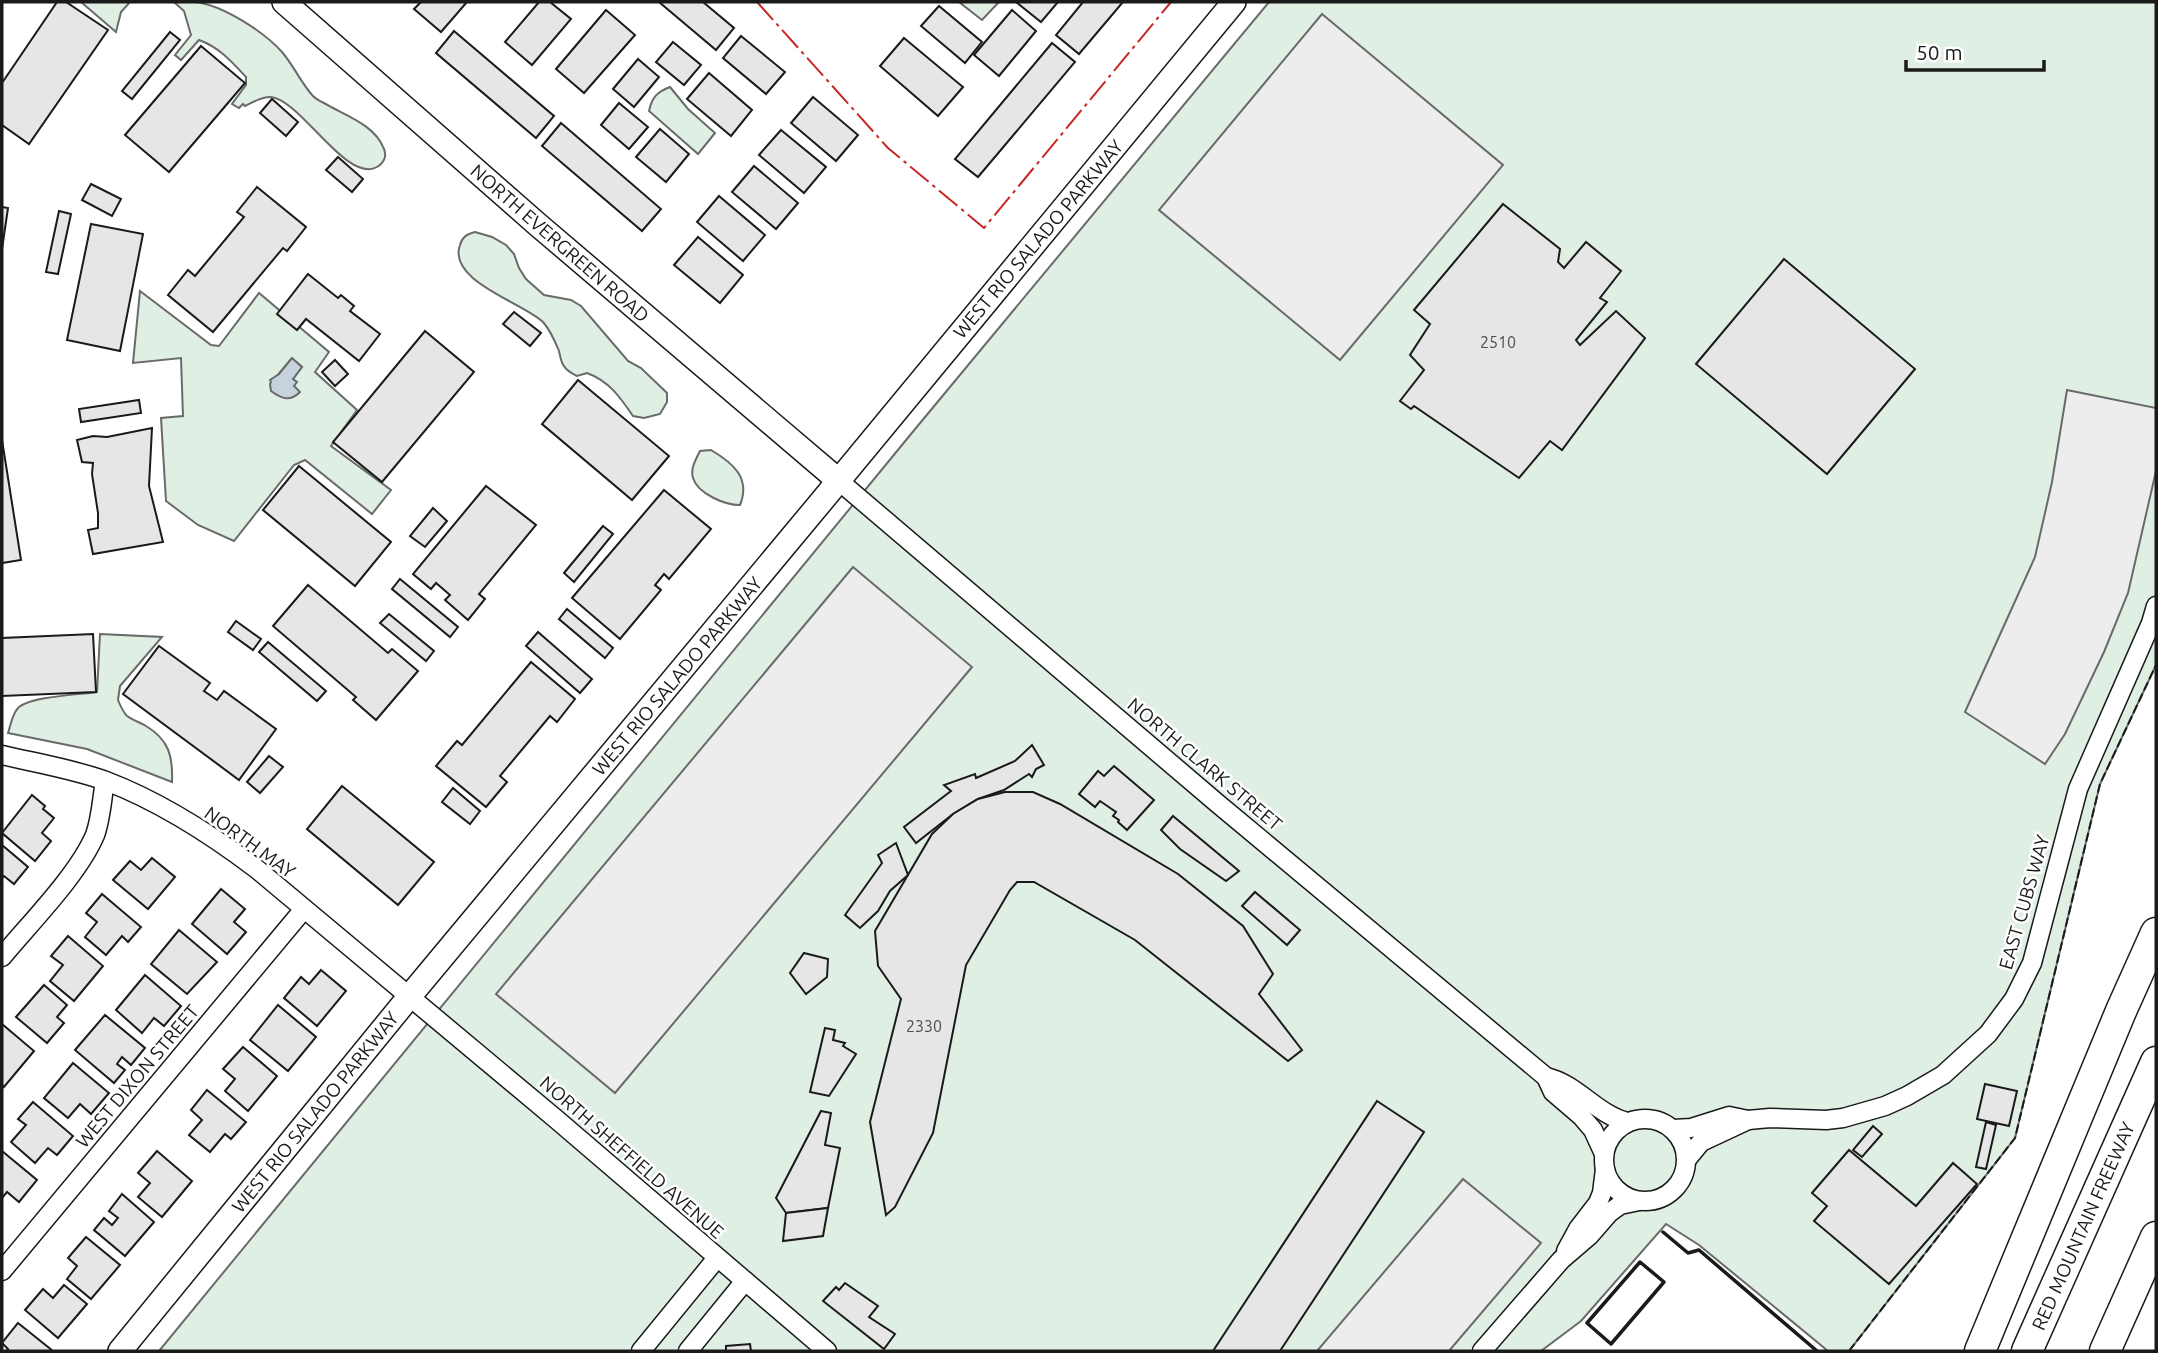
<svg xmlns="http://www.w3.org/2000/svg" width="2158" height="1353" font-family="Ubuntu,sans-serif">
  <rect width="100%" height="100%" fill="#fff"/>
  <g fill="#e0efe3" stroke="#6a6a6a" stroke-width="2" fill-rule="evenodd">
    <path d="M81,2H130L121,12L116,32Z"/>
    <path d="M174,2C181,2 189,1 195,2C223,5 264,32 282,52C294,66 301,83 313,96C318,101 325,103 331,107C350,117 376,127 384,149C387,156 384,163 377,167C346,184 300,98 270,97C261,97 253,102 245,106L243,104L239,108L232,104L246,85V77C232,62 219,47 199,40L181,60L175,55L191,35L184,11Z"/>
    <path d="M959,2H999L982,20Z"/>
    <path d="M1269,2H2156V665L2100,784L2015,1138L1849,1351H1828L1699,1245L1666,1224L1581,1321L1541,1351H159L911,434Z"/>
    <path d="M670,87L688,109L715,133L698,154L649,111C652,97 657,92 670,87Z"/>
    <path d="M475,232L492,237L506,245L514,254L519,268L526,279L544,295L571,300L581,306L628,361L641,368L667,393V402L660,414L644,418L633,416C620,397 609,381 587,373L577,376C573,374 566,370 564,366C561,363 560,355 559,351C555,341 550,330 543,322C524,303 447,281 460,245C462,237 467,234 475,232Z"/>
    <path d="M140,291L211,345L219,346L259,293L329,352L315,372L357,410L331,446L391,490L372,514L305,460L294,465L234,541L198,525L166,501L161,418L183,416L181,358L133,363ZM291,359L302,367L293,379V386H271L272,382Z"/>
    <path d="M711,450C733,463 751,478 740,505C725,505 698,494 693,478C690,469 696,459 700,451Z"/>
    <path d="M100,634L162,637L120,686L118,700C120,705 123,711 126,715C131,720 140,722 146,726C169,740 173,756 172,782L87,749L8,733C11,725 12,713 19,707C33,696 78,695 97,692Z"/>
  </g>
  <g fill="#ededed" stroke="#6a6a6a" stroke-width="2">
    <path d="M1322,14L1503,165L1340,360L1159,210Z"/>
    <path d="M2067,390L2156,408V471L2128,593L2104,652L2065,734L2045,764L1965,712L2035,557L2052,482Z"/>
    <path d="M853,567L972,667L615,1093L496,994Z"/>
    <path d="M1463,1179L1541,1243L1449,1351H1317Z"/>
  </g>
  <path fill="#c6d2dc" stroke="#6a6a6a" stroke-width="2" d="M292,358L302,367L293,379L297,382L294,386L300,392C290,402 282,399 271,391L270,384L271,382L270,380L279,374Z"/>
  <g fill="#e6e6e6" stroke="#1a1a1a" stroke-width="2">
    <path d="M57,2H66L108,30L29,144L2,125V83Z"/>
    <path d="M421,2H467L441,32L414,9Z"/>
    <path d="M539,2H550L571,19L532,65L505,42Z"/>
    <path d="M659,2H703L734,28L716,50Z"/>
    <path d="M1016,2H1058L1041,22Z"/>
    <path d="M1083,2H1123L1079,54L1056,35Z"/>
    <path d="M939,6L982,42L965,63L921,26Z"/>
    <path d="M606,10L635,35L584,93L556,69Z"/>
    <path d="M1012,10L1036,31L999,76L974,55Z"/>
    <path d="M454,31L554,116L536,138L436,53Z"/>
    <path d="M170,32L180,40L132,99L122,91Z"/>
    <path d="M741,36L785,72L766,94L723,58Z"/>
    <path d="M904,38L963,87L938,116L880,66Z"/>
    <path d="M673,42L701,65L684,85L656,62Z"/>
    <path d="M1052,43L1075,62L978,177L955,159Z"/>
    <path d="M201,46L245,83L169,172L125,135Z"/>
    <path d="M638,59L659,77L634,107L613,89Z"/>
    <path d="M709,73L752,110L731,136L687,99Z"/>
    <path d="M813,97L858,135L836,161L791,123Z"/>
    <path d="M272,99L298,122L286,136L260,113Z"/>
    <path d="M619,103L648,127L629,149L601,125Z"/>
    <path d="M561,123L661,209L642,231L542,146Z"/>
    <path d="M660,129L689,154L666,182L636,157Z"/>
    <path d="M781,130L826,167L804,193L759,155Z"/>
    <path d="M338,157L363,179L352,192L326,170Z"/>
    <path d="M754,166L798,203L776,229L732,192Z"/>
    <path d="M91,184L121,199L112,216L82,200Z"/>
    <path d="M257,187L306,227L287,251L283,248L213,332L168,295L188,270L195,276L244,217L237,212Z"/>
    <path d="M719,196L765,235L743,261L697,222Z"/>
    <path d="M1503,204L1560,249L1558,262L1564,268L1586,242L1621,271L1600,298L1607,302L1576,340L1580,345L1616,311L1645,338L1562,450L1550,441L1519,478L1414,406L1411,409L1400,401L1424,370L1410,355L1430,324L1414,310Z"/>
    <path d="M2,207L8,208L2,249Z"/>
    <path d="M59,211L71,214L58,274L46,272Z"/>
    <path d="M91,224L143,234L120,351L67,340Z"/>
    <path d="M698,237L743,275L720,303L674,265Z"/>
    <path d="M1784,259L1915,369L1827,474L1696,364Z"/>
    <path d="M308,274L338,298L341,295L354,306L350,311L380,334L359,361L306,319L297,330L277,314Z"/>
    <path d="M514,312L541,333L530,346L503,324Z"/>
    <path d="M425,331L474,372L382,482L333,442Z"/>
    <path d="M335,360L348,374L335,386L322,372Z"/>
    <path d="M578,380L669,456L632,500L542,424Z"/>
    <path d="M139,400L141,413L81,422L79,409Z"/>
    <path d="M152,428L149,486L163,542L93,554L88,530L98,528V513L92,474L93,463L82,462L77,440L93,436L107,437Z"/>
    <path d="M2,440L21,560L2,563Z"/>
    <path d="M299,466L391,542L355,586L263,510Z"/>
    <path d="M486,486L536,525L479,594L485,599L468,620L445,600L450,595L436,583L431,589L413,574Z"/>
    <path d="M664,490L711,529L669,579L664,574L655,585L661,590L620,639L572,598Z"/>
    <path d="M433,508L447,521L425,547L410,536Z"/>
    <path d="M603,526L613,534L574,582L564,573Z"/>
    <path d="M400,579L458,627L450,637L392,589Z"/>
    <path d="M308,585L388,653L392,649L418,671L376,720L353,700L356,697L273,626Z"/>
    <path d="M567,609L613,648L605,658L559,619Z"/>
    <path d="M389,614L434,651L426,661L380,623Z"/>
    <path d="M236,621L261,639L253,650L228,632Z"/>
    <path d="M538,632L592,679L580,693L526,646Z"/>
    <path d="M93,634L96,692L2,696V638Z"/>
    <path d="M268,642L326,691L317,701L259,652Z"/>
    <path d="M159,646L210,683L204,691L217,700L224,691L276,729L239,780L123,694Z"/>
    <path d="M531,662L575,699L557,722L550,716L500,776L507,782L486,807L436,766L457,741L462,745Z"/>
    <path d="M1032,745L1044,765L1036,769L1032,777L1029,774L1004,790L978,799L953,814L916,843L904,827L951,791L944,785L975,774L976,778L1015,761Z"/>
    <path d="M269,756L283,767L260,793L247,782Z"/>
    <path d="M1114,766L1154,800L1127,830L1118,822L1119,820L1113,816L1116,812L1100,801L1095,807L1079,794L1098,771L1104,776Z"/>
    <path d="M342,786L434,862L398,905L307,829Z"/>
    <path d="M453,788L480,811L470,824L442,802Z"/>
    <path d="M1005,792H1033L1060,804L1178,874L1243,926L1273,974L1259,994L1302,1050L1288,1061L1135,940L1034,882H1017L1010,890L966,965L933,1133L895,1207L886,1215L870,1122L901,999L878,966L875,931L932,834L953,814L978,799Z"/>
    <path d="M32,795L45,806L43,809L54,818L42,833L51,841L35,861L2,833Z"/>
    <path d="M1173,816L1239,871L1226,881L1180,849L1161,830Z"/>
    <path d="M896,843L908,875L890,891L878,911L860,928L845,915L882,863L878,855Z"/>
    <path d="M2,845L28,867L14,884L4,876L2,878Z"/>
    <path d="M152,858L175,877L148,909L113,880L130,861L141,870Z"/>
    <path d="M221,889L245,909L234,922L246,932L227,954L192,924Z"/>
    <path d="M1255,892L1300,930L1287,945L1242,906Z"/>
    <path d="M102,894L141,927L128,942L122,936L106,955L85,937L97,922L86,913Z"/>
    <path d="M179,930L217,962L187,994L151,964Z"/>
    <path d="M68,936L103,966L74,1001L50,981L63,965L51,956Z"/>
    <path d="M804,953L828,959L827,977L806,994L790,973Z"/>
    <path d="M321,970L346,991L317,1026L284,998L301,977L309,984Z"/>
    <path d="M145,975L181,1006L164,1026L154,1018L142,1033L116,1010Z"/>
    <path d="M44,985L67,1005L57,1017L64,1023L47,1043L16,1017Z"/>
    <path d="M278,1005L316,1037L288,1071L250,1040Z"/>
    <path d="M105,1015L145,1048L131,1065L122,1057L117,1064L125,1070L114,1083L75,1050Z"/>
    <path d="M2,1024L34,1051L4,1087L2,1085Z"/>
    <path d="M825,1028L835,1030L833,1040L845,1043L843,1046L856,1054L829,1096L810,1092Z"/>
    <path d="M243,1047L277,1076L248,1111L225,1091L235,1079L223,1069Z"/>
    <path d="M73,1063L109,1093L91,1114L80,1104L68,1118L44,1098Z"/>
    <path d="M1985,1084L2017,1091L2009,1126L1977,1119Z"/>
    <path d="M207,1090L246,1122L231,1139L225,1134L210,1152L189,1135L202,1120L191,1110Z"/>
    <path d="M1377,1101L1424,1132L1280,1351H1213Z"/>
    <path d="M33,1102L73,1136L57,1155L48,1148L35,1163L11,1142L26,1125L18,1119Z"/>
    <path d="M821,1111L831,1113L825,1145L840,1148L828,1208L786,1213L776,1198Z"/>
    <path d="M1986,1122L1996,1125L1986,1169L1976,1167Z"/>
    <path d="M1873,1126L1882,1134L1862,1157L1853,1150Z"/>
    <path d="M1849,1150L1916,1206L1953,1163L1977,1184L1889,1284L1814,1221L1827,1206L1812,1193Z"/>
    <path d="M2,1151L37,1180L19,1202L7,1192L2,1198Z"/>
    <path d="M157,1151L192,1181L162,1217L138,1197L150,1183L138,1173Z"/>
    <path d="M122,1194L154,1222L125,1256L94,1230L104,1218L112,1225L118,1218L109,1211Z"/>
    <path d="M828,1208L823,1236L783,1241L786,1213Z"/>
    <path d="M86,1237L120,1265L91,1299L67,1279L77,1266L68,1258Z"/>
    <path d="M845,1283L878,1306L869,1317L895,1334L884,1349L823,1301L836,1287L839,1290Z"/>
    <path d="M64,1285L87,1304L58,1338L25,1310L43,1289L53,1298Z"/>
    <path d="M18,1323L53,1351H6L8,1349L2,1343Z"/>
    <path d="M750,1344L751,1351H726V1346Z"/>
  </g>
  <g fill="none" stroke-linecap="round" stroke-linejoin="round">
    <g stroke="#1a1a1a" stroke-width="21">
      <g id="street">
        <path d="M839,481L1217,803L1546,1077L1553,1092L1581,1116L1593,1130L1604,1154"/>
        <path d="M2,755C36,763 73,769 106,781C161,802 212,835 258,870L556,1119L827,1351"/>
        <path d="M2,957C30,923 78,875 95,835C101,819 102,798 105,781"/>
        <path d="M1546,1077C1577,1084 1596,1114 1627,1122"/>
        <circle cx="1645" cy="1160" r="41"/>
        <path d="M1674,1129L1691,1128L1729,1116L1748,1120L1770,1118L1826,1120L1843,1118L1885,1106L1907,1096L1943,1075L1988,1034L2014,999L2032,963L2078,789L2151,623L2156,606"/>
        <path d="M1687,1159L1701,1142L1748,1120"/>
        <path d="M1566,1251L1578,1229L1598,1203L1602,1193L1605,1169"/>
        <path d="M2,1271L304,909"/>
        <path d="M641,1351L717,1258"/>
        <path d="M688,1351L745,1281"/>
        <path d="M1482,1351L1561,1260L1589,1236L1609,1213L1620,1205L1639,1201"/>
      </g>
    </g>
    <g stroke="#1a1a1a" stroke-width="26">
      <g id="secondary">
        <path d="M284,2L537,224L839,481"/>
        <path d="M120,1351L409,997L816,508L1234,2"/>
      </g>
    </g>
    <g stroke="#1a1a1a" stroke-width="33">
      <g id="highway">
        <path d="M1980,1351L2121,1011L2156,933"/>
        <path d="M2027,1351L2156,1062"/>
        <path d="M2105,1351L2156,1237"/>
      </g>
    </g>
    <use href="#street" stroke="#fff" stroke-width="18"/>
    <use href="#secondary" stroke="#fff" stroke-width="23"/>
    <use href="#highway" stroke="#fff" stroke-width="30"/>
    <path stroke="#1a1a1a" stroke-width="2" stroke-dasharray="9 3.5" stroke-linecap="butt" d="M1849,1351L2015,1138L2100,784L2156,665"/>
    <g stroke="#1a1a1a" stroke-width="3.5">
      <path d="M1663,1232L1688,1253L1699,1250L1817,1351"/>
      <path d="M1640,1262L1664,1282L1611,1344L1587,1323Z"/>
    </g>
    <path stroke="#c62828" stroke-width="2" stroke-dasharray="24 5 3.5 5" stroke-linecap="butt" d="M757,2L888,148L984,228L1171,2"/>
  </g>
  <g text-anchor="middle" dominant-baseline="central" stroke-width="5" stroke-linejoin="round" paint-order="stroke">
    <g font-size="16" fill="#4d4d4d">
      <text x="1498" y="342">2510</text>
      <text x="924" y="1026">2330</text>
    </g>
    <g font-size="19" fill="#1a1a1a" stroke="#fff">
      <text transform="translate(1038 239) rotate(-50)">WEST RIO SALADO PARKWAY</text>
      <text transform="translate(560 243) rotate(41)">NORTH EVERGREEN ROAD</text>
      <text transform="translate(677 676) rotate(-50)">WEST RIO SALADO PARKWAY</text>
      <text transform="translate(1205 764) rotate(40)">NORTH CLARK STREET</text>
      <text transform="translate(250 842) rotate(36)">NORTH MAY</text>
      <text transform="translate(2024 902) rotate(-74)">EAST CUBS WAY</text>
      <text transform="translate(137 1076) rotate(-50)">WEST DIXON STREET</text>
      <text transform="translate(315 1112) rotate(-51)">WEST RIO SALADO PARKWAY</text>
      <text transform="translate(632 1157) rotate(41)">NORTH SHEFFIELD AVENUE</text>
      <text transform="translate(2083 1226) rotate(-66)">RED MOUNTAIN FREEWAY</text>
    </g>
  </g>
  <rect width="2158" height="1353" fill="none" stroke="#1a1a1a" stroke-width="7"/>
  <path d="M1906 60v10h138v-10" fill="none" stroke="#1a1a1a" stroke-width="3.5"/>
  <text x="1916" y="60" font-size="21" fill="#1a1a1a" stroke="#ffffff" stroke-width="5" paint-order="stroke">50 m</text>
</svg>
